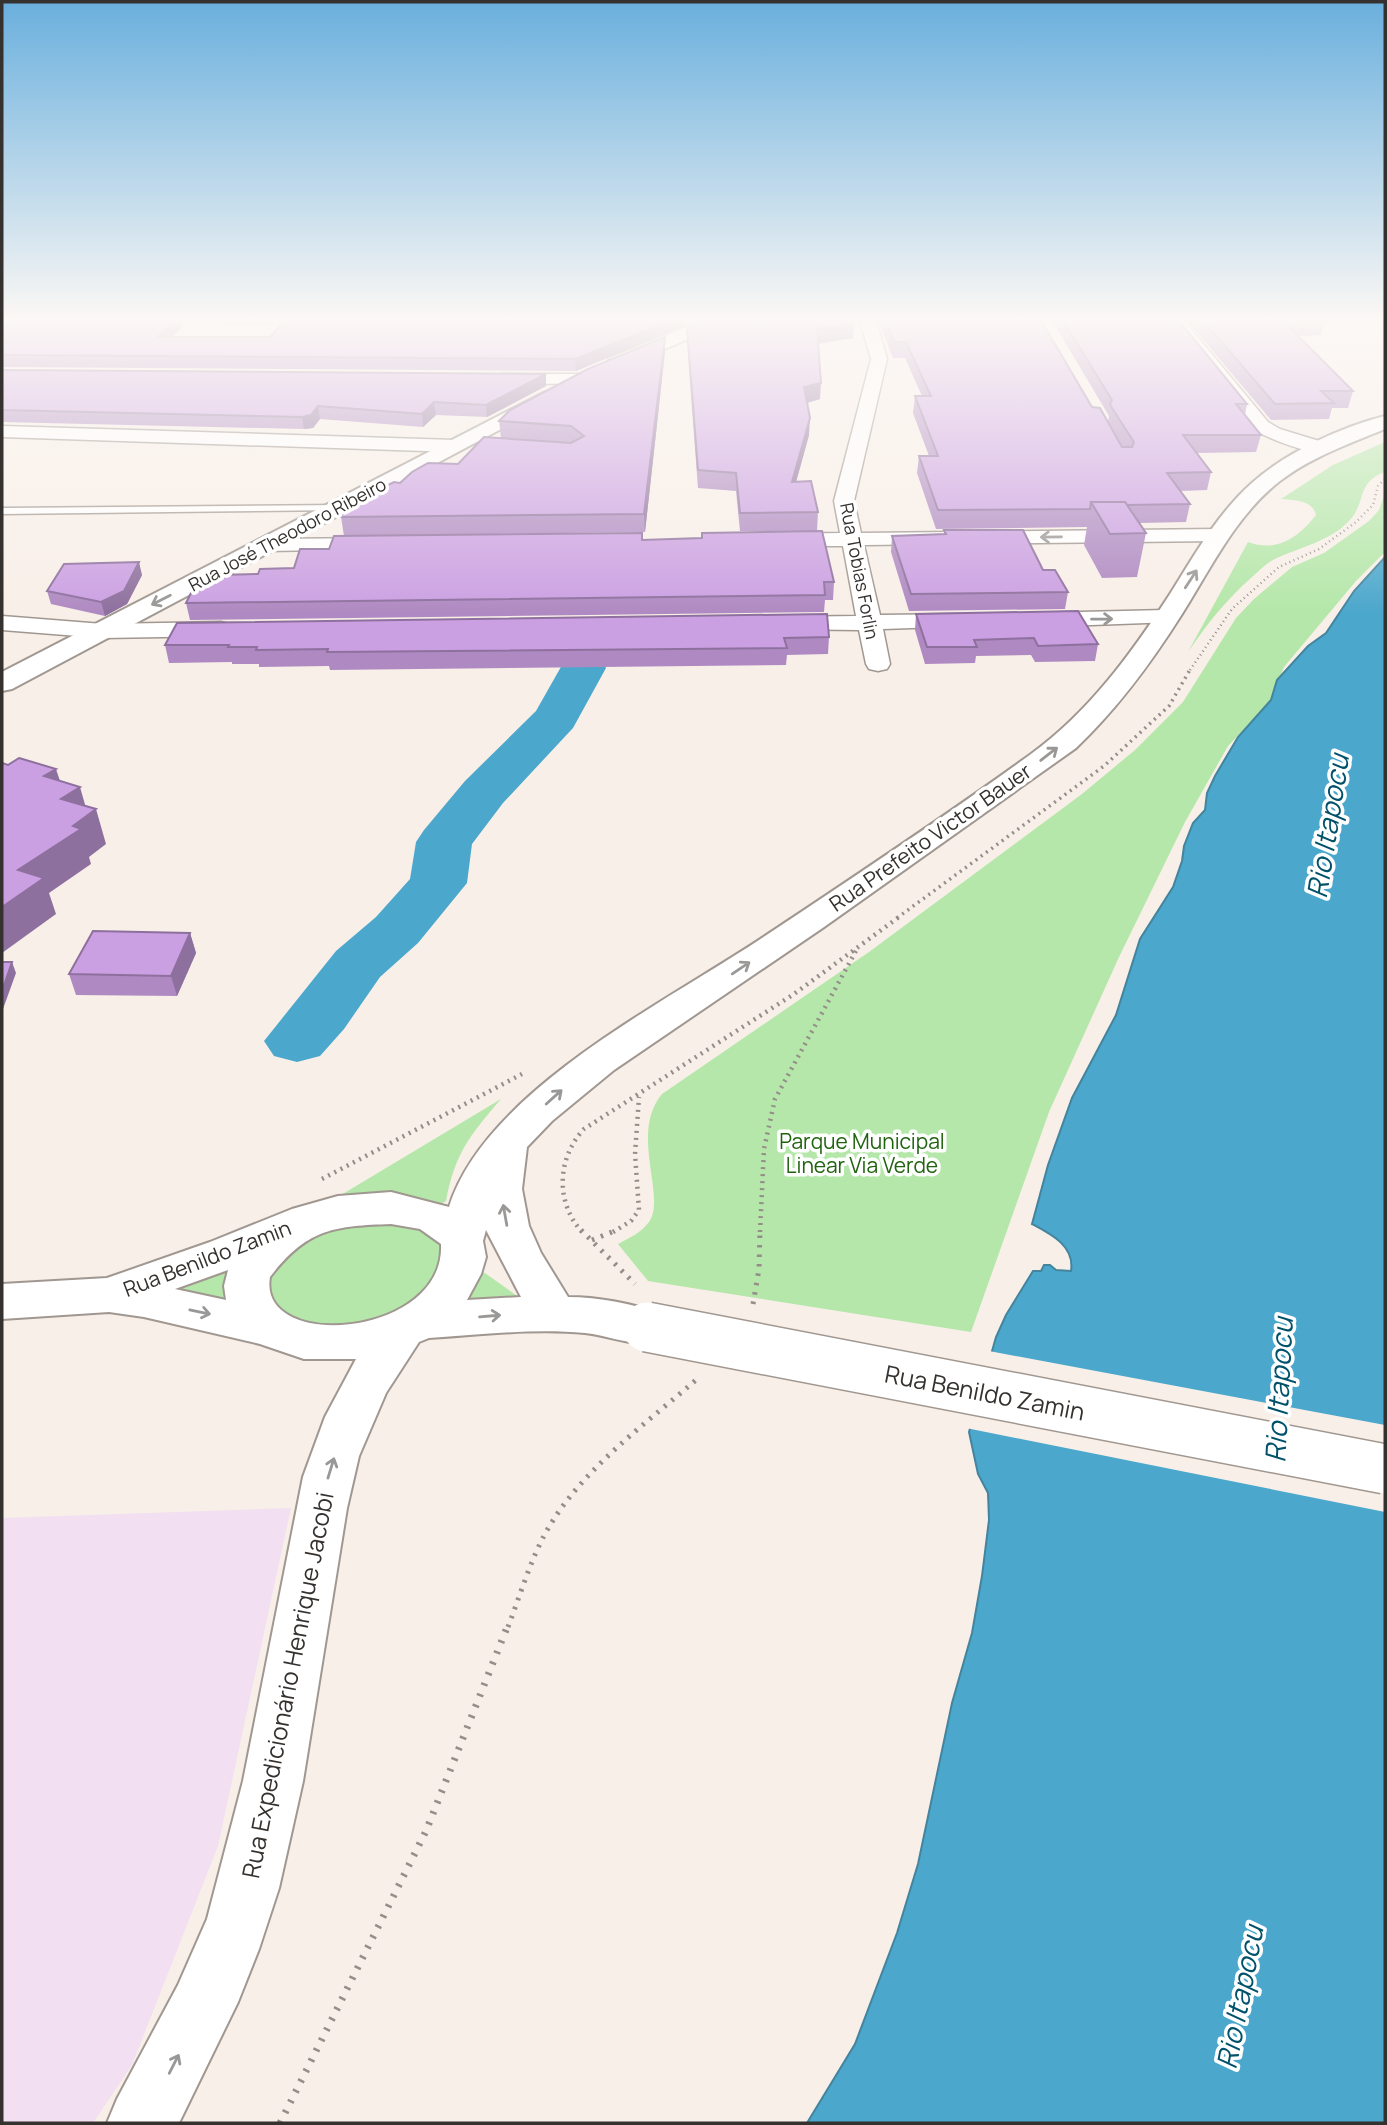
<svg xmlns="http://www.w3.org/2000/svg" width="1387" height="2125" font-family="Manrope,sans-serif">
  <rect width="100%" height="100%" fill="#f8efe8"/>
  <path fill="#f2e0f2" d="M291,1508L218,1846L132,2065L93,2123H2V1518Z"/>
  <g fill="#b4e7a9">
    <path d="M1385,442V472C1356,482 1367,502 1349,521C1330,541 1301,547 1277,558C1267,562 1259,571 1251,578C1226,600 1207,624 1188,652L1248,542C1277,553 1299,537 1316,515C1313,500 1294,500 1281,499L1333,465Z"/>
    <path d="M1385,493V552L1356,581L1284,667L1270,702L1228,746L1185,822L1119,957L1049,1112L971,1332L648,1281L618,1244C629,1238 641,1233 649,1222C667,1196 629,1134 662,1094L869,952L1082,794L1135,750L1183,702L1236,618L1254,599L1292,567L1324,553L1369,521L1379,510Z"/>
    <path d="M501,1099C470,1135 455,1153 446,1201L437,1206L321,1207Z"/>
    <path d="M401,1217L448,1240L447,1266L421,1305L325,1335L268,1309L271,1260L299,1234Z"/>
    <path d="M229,1269L223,1300L170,1290Z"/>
    <path d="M482,1271L523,1300L459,1312Z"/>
  </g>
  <path fill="#4ba7cc" stroke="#44849d" stroke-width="2" d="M1385,557V2123H807L855,2044L897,1933L918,1864L952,1703L972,1633L982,1576L989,1520L988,1493L978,1474L969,1432L996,1337L1006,1315L1033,1271H1041L1044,1265H1050L1056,1270L1071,1271C1075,1246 1051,1234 1032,1224L1048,1165L1072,1098L1116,1015L1140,939L1173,887L1182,861L1184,846L1193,823L1205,810L1207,793L1215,776L1238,737L1271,700L1277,680L1308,646L1326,633L1354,591Z"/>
  <path fill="#f8efe8" d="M989,1351L1385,1425V1512L966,1428Z"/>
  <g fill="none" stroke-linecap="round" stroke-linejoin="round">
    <path fill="#4ba7cc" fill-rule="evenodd" d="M583,654L600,658L606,668L573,728L503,803L472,844L467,883L418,943L380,977L344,1029L320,1056L297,1062L274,1056L264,1041L336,951L376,917L410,879L416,842L424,830L465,781L536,711L566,658Z"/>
    <g stroke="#a09791" stroke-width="3">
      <path id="service" d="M338,505L343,508L342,510L2,514V508Z"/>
    </g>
    <g stroke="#a09791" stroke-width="3">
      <g id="minor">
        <path d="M103,317H339L341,319L333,324L111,322Z"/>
        <path d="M630,317H728L729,318L721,323H637L631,321Z"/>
        <path d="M859,317H875L887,359L854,501L861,533L1218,529L1226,530L1229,535L1226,540L1218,541L864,545L880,615L963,614L971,616L975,621L971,626L883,629L890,664L887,669L878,671L869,669L866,664L859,630L773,629L769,624L773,619L781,617L856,616L843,546H777L769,545L766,540L769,535L777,534L840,533L834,501L871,359Z"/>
        <path d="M1165,317H1181L1268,422L1280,429L1329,444L1331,448L1329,452C1312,456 1270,439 1254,430Z"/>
        <path d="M500,374H581L590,379L581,384L494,383L491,379Z"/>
        <path d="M2,426L455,440L464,446L455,452L2,437Z"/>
        <path d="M378,538L386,539L389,544L386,549L267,551L259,550L256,545L259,540L267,539Z"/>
        <path d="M1166,610L1174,612L1178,617L1174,622L1037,627L1029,625L1025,620L1029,615L1037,613Z"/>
        <path d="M2,616L103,624L221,622L229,624L233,629L229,634L221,636L103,638L2,630Z"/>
      </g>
    </g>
    <g stroke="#a09791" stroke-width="4">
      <g id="secondary">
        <path d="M711,317H734L731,321L624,366H610L608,362L610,358Z"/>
        <path d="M545,392L555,398L552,402L12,689L2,691V672Z"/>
        <path d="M1385,416V429C1349,444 1311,457 1280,481C1236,515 1211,568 1182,614C1151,663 1118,708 1076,748L824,927L614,1070L552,1121L527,1147L522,1189L529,1226L541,1253L568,1297C599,1297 633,1304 663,1314L670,1327L663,1340C635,1349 613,1336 585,1333C533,1328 480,1335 429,1338L419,1342L386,1393L359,1456L347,1508L303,1781L279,1888L259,1949L238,2002L179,2123H107L117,2099L178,1985L207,1919L243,1781L303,1477L325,1417L356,1359H304L260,1344L144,1317L109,1312L2,1319V1284L107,1278L210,1242L292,1209L338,1196L391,1192L449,1207C485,1091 666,1002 762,938C852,878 943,818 1031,754C1089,712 1131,654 1170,594C1194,556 1217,514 1252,483C1285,453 1341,427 1385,416ZM391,1224L420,1229L441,1244C446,1337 257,1353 270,1277C307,1229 333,1226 391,1224ZM486,1230L521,1297L467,1300L481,1274L486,1257L483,1241ZM228,1270L224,1286L226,1300L175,1289Z"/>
      </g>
    </g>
    <path stroke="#948d89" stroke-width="2.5" stroke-dasharray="1 3.5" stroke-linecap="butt" d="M1190,670L1232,609L1279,567L1319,549L1356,522L1373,505L1378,486L1385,479"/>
    <path stroke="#948d89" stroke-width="3.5" stroke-dasharray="2 4.5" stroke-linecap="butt" d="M897,918L1104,766L1169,706L1191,668"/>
    <g stroke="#948d89" stroke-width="4.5" stroke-dasharray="2 5" stroke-linecap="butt">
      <path d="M322,1179L522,1074"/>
      <path d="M582,1232C555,1202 557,1158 584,1129L794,994L899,917"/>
      <path d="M613,1232L631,1221L639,1210L635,1154L639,1097"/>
      <path d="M760,1232L764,1149L775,1099L858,947"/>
    </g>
    <g stroke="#948d89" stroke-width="5" stroke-dasharray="2.5 7" stroke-linecap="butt">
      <path d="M581,1230L635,1284"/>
      <path d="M592,1240L617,1230"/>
      <path d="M753,1304L759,1269L760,1230"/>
      <path d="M508,1627C520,1596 530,1561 546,1532C581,1470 643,1426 696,1380"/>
    </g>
    <path stroke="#948d89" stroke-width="7" stroke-dasharray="2.5 9" stroke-linecap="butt" d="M280,2123L426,1831L508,1625"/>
    <use href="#service" fill="#fff" fill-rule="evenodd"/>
    <use href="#minor" fill="#fff" fill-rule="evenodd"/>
    <use href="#secondary" fill="#fff" fill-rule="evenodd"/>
    <g stroke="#a09791" stroke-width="52" stroke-linecap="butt">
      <path id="secondary-bridge" d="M647,1327L1385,1469"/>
    </g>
    <use href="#secondary-bridge" stroke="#fff" stroke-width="49"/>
  </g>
  <g fill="#af8ac2">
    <path d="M2,317H180L182,327L172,337H270L684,326L576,371L2,367Z"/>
    <path d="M877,317H1039L1092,407L1122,447H1123L1108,422L1109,416L1050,317H1176L1247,404L1245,415L1261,435L1256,452L1196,453L1211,472L1207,490L1180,491L1190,504L1186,522L1139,523L1146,533L1137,577L1102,578L1084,545L1087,527L936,529L917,473L919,456H929L913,413L915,396H922L905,358H893Z"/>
    <path d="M1184,317H1325L1321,335L1298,336L1353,391L1348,408H1332L1329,419L1271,420Z"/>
    <path d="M687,327L853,338L818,344L820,399L807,403L809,435L796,482L818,512L817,531H740L736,491L698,488L687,343Z"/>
    <path d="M665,337V352L645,532L344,536L341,517L384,487L400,483L458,464L501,438L499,421Z"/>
    <path d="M2,370L546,374V386L487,417L436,415L423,427L320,419L313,428L304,429L2,422Z"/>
    <path d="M944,530L1043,570L1068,592L1065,609L909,611L891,552L892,536L944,534Z"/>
    <path d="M642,533V540L834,582L833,600H825L824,612L190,620L186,603L258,574L294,568L329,549Z"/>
    <path d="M142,575L127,604L105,616L51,604L47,591Z"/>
    <path d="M916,614L1098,644L1095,661L1035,662L1031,655L976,656L975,663L925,664L915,630Z"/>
    <path d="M829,637L828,654L787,655L786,665L330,670L329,666L259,667V664H232V662L169,663L165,645Z"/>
    <path d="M190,933L196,953L177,996L76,995L69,974Z"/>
  </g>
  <g fill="#8e709e">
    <path d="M178,317H180L182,327L160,348L158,337Z"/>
    <path d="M679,317H684V326L576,371L575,359Z"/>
    <path d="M855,317L853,338L816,344L817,329Z"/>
    <path d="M665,337V352L645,532L644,514Z"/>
    <path d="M546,374V386L487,417L486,405Z"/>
    <path d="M821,383L820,399L803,404L804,387Z"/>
    <path d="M434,402L436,415L423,427L422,414Z"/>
    <path d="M318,406L320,419L313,428L304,429L302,417Z"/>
    <path d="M810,418L809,435L791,500L792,482Z"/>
    <path d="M139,562L142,575L127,604L105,616L101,602Z"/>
    <path d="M56,769L65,796L80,787L88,815L96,809L106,844L89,857L91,864L49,893L56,914L2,953V907L18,870L44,776Z"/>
    <path d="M190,933L196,953L177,996L171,976Z"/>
    <path d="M12,962L16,973L3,1009L2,1006V991Z"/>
  </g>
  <g fill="#cba0e2" stroke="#8e709e" stroke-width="2">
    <path d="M2,317H178L158,337H270L288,317H679L575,359L2,355Z"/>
    <path d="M713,317H855L854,323L817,329L821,383L804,387L810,418L792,482L811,481L818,512L740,513L736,473L698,470L687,327Z"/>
    <path d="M884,317H1039L1092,407L1100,408L1122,447H1132L1134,442L1110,405L1112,400L1061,317H1176L1247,404H1236L1261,435H1183L1211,472L1167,473L1190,504L1127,505L1125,502H1091L1090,509L938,510L919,456H938L915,396H931L906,342H894Z"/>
    <path d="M1200,317H1322L1325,320L1284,322L1353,391H1321L1334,403L1275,404Z"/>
    <path d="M665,337L644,514L341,517L346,505L371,486L384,487L394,482L400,483L412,472L428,463L458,464L484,437L571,443L584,436L571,426L499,421L510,410L588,369Z"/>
    <path d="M2,370L546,374L486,405L434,402L422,414L318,406L311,415L302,417L2,410Z"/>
    <path d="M1091,502H1125L1146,533L1110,534Z"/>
    <path d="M944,530H1023L1043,570H1055L1068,592L911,594L892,536L946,534Z"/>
    <path d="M822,531L834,582H824L825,595L186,603L192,591L221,575L258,574L260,569L294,568L300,549H329L334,536L642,533V540L702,538V533Z"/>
    <path d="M139,562L124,591L101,602L47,591L64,564Z"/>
    <path d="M1078,611L1098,644L1038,646L1034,638L974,640L977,647H927L916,614Z"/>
    <path d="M827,614L829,637L784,638L787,648L327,652L328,649L256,650L257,647H228L229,645H165L177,623Z"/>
    <path d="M19,758L56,769L44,776L80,787L61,799L96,809L73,826L81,829L18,870L44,878L2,907V763L8,765Z"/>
    <path d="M93,931L190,933L171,976L69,974Z"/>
    <path d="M2,962H12L2,991Z"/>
  </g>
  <defs><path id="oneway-shaft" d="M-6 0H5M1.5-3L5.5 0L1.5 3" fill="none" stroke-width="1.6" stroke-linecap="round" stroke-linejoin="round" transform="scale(1.75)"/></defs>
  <g stroke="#9a9897">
    <use href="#oneway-shaft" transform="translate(1051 537) rotate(179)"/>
    <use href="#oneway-shaft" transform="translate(1191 579) rotate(-57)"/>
    <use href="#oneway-shaft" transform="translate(161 600) rotate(153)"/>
    <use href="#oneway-shaft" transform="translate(1102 619) rotate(-1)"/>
    <use href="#oneway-shaft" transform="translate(1049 754) rotate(-38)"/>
    <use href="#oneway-shaft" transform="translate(741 968) rotate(-34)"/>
    <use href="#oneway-shaft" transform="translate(554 1097) rotate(-42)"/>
    <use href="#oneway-shaft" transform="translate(505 1215) rotate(-100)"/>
    <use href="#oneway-shaft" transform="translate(200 1312) rotate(12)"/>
    <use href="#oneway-shaft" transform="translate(490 1316) rotate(-5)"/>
    <use href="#oneway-shaft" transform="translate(331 1468) rotate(-73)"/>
    <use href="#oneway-shaft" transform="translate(174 2064) rotate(-63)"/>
  </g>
  <linearGradient id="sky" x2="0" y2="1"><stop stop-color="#69afdd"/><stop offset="0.52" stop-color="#fcf8f5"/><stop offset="1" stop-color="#fcf8f5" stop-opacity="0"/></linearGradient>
  <rect width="1387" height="614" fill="url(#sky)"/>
  <g text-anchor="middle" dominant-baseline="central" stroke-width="7" stroke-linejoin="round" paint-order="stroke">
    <g font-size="18" fill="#35312f" stroke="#fff">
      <text transform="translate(287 534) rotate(-28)">Rua José Theodoro Ribeiro</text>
      <text transform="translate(860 571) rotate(79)">Rua Tobias Forlin</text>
    </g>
    <g font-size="21" fill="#35312f" stroke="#fff">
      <text transform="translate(930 837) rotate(-35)">Rua Prefeito Victor Bauer</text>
      <text transform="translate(207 1258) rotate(-21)">Rua Benildo Zamin</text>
    </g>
    <g font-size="21" fill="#20630f" stroke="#fff">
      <text x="862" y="1141">Parque Municipal<tspan x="862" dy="24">Linear Via Verde</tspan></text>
    </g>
    <g font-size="24" fill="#35312f" stroke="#fff">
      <text transform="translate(985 1392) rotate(11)">Rua Benildo Zamin</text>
      <text transform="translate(287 1685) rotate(-79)">Rua Expedicionário Henrique Jacobi</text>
    </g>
    <g font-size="28" font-style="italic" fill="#00516a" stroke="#fff">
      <text transform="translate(1327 826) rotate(-81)">Rio Itapocu</text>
      <text transform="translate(1278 1390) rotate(-87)">Rio Itapocu</text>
      <text transform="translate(1239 1997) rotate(-79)">Rio Itapocu</text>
    </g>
  </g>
  <rect width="1387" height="2125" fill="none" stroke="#35312f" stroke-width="7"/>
</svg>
